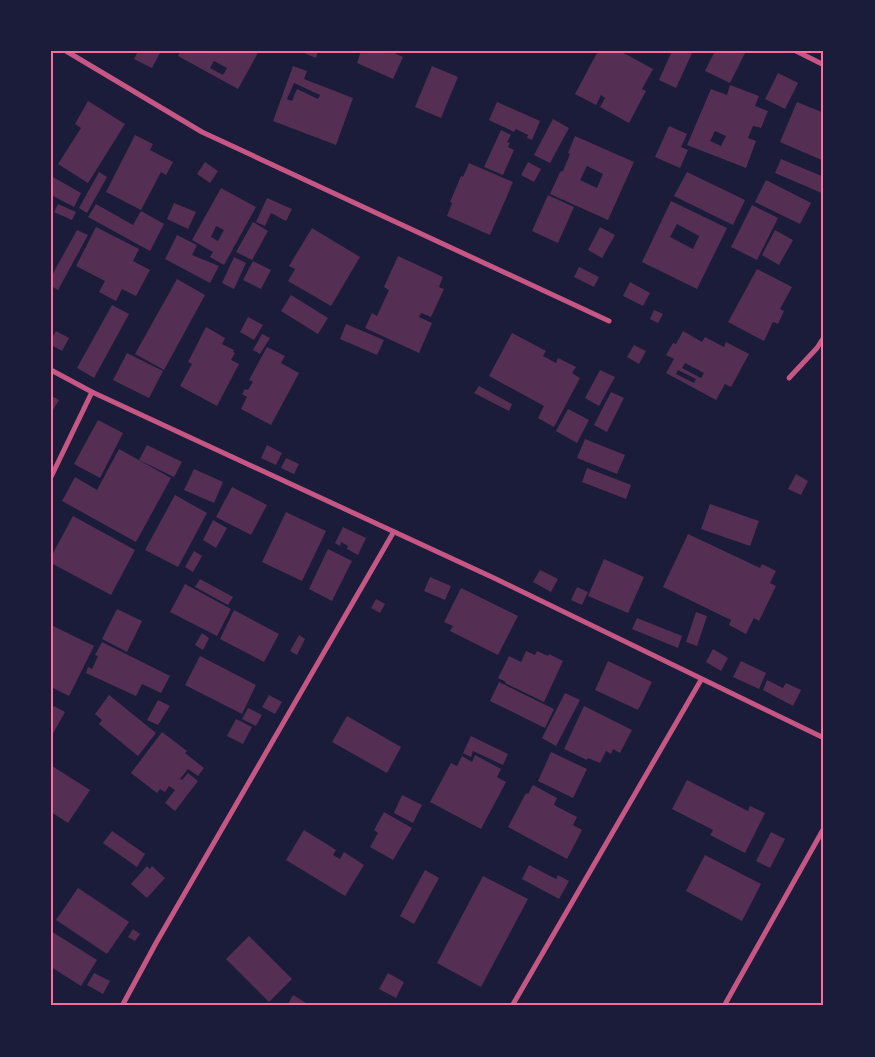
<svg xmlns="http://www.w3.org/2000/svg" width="875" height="1057" font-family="'Titillium Web',sans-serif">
  <rect width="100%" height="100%" fill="#1b1b3a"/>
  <g fill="#542f53" fill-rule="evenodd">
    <path d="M138,51H161L152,68L134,59Z"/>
    <path d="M180,51H259L238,89L178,56ZM214,61L227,68L223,75L210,68Z"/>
    <path d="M299,51H318L316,58Z"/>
    <path d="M361,51H390L403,57L393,79L357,63Z"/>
    <path d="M598,51H620L653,69L642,89L646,91L629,123L600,107L605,98L601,95L596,105L575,94Z"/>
    <path d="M672,51H693L676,88L659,80Z"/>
    <path d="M715,51L745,53L730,83L705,71Z"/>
    <path d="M293,66L307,71L304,79L353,98L336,145L273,121ZM294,83L320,95L318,99L297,89L292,101L287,99Z"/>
    <path d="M432,66L458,77L441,118L415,107Z"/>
    <path d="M778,73L798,83L785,109L765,99Z"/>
    <path d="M730,85L759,96L755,106L768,111L761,128L753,126L748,138L756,141L746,168L687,145L711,89L727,95ZM715,131L726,136L721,146L710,141Z"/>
    <path d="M88,101L125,124L88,183L58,164L81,128L75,124Z"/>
    <path d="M497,102L540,121L532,140L527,138L528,135L516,129L514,132L489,120Z"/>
    <path d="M797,102L824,113V161L780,142Z"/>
    <path d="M553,119L569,128L550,163L534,155Z"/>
    <path d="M669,126L687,134L681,147L688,150L680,168L655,157Z"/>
    <path d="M501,130L511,135L507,142L510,143L508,147L514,150L503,175L484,167Z"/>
    <path d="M135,135L153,144L150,150L173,162L166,175L161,172L141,210L106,192Z"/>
    <path d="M575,136L634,162L608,220L550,194L560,172L563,171L570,154L568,153ZM587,166L603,174L597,188L580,180Z"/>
    <path d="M781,159L824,177V194L775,173Z"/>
    <path d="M205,162L218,171L210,183L197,174Z"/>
    <path d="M528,162L541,169L534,182L521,175Z"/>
    <path d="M469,163L513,182L490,235L447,216L452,203L450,202L461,176L463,177Z"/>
    <path d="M99,172L107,177L87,213L79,208Z"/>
    <path d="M687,172L745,200L733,225L674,196Z"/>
    <path d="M51,176L81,193L74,207L51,195Z"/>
    <path d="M766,180L811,203L800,224L755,202Z"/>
    <path d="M221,188L256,207L224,265L210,257L213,252L192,240ZM216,226L224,230L218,241L211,237Z"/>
    <path d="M548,195L574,207L558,243L532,231Z"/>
    <path d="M267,198L292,209L286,221L271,213L265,226L256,222Z"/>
    <path d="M671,201L727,228L697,289L642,262ZM677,224L699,236L693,249L670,237Z"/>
    <path d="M174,203L196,212L188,229L167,219Z"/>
    <path d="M58,204L76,212L72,220L54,212Z"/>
    <path d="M96,204L133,225L141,211L164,224L150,251L88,217Z"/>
    <path d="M752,205L778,218L757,260L731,247Z"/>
    <path d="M253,222L268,231L252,260L236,252Z"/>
    <path d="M96,227L139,249L133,261L150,270L136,296L122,289L116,301L99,292L105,281L76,266Z"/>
    <path d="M600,227L615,235L602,258L588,250Z"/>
    <path d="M312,228L360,257L331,306L288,281L295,269L289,266Z"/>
    <path d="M77,230L88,235L58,290L51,286V277Z"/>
    <path d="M775,230L793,240L779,265L762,255Z"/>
    <path d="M177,235L197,245L192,255L219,266L210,283L165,259Z"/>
    <path d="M398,256L443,277L439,287L444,289L431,317L421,313L419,317L432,323L419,353L365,328L372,313L377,316L389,290L384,287Z"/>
    <path d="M234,257L246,263L234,289L222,283Z"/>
    <path d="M253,261L271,270L261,289L243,280Z"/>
    <path d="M579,267L599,277L594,287L574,277Z"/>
    <path d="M757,269L792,287L780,309L784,311L778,324L773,322L764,341L728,322Z"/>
    <path d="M177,279L205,295L164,370L135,354Z"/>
    <path d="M630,282L650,293L643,306L623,296Z"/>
    <path d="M291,295L328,318L318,334L281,311Z"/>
    <path d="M112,305L129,314L94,378L77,368Z"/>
    <path d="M654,310L663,314L658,323L650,319Z"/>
    <path d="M248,317L263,325L254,340L240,332Z"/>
    <path d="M346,324L384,340L377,355L340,339Z"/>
    <path d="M206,327L225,338L222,344L234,350L233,352L235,353L231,360L239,364L217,406L180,386L192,364L188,362Z"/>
    <path d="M56,331L69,338L62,351L51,345V339Z"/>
    <path d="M683,331L702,342L705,337L724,347L726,342L749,354L731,387L725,384L716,400L666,373L674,359L666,355L673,343L676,344ZM685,363L704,373L701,378L682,368ZM678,370L696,379L694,383L676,374Z"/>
    <path d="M512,333L546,351L543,356L556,363L558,358L576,367L572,373L580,378L554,427L538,418L544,406L489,376Z"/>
    <path d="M262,334L270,338L260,354L253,350Z"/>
    <path d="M634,345L646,351L639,364L627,357Z"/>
    <path d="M267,347L285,356L281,363L299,373L271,425L241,409L247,397L242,394L245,389L248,390L253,382L249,380Z"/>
    <path d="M127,353L163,371L149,398L113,380Z"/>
    <path d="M600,370L615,377L599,406L585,398Z"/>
    <path d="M479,386L512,404L509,411L474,393Z"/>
    <path d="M611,392L624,398L607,432L594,425Z"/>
    <path d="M52,396L59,400L51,413V398Z"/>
    <path d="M568,409L589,420L577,443L556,431Z"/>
    <path d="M98,420L123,433L100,478L74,464Z"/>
    <path d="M585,439L625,455L617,474L577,458Z"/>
    <path d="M147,445L182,462L174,477L139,460Z"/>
    <path d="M267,445L282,453L276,465L261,458Z"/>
    <path d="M119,449L171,478L136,542L62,501L75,477L97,490Z"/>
    <path d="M286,458L299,464L294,474L281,468Z"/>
    <path d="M587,468L631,485L626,499L582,482Z"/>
    <path d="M194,469L223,482L214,503L184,490Z"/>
    <path d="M796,474L808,481L801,495L788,489Z"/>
    <path d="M232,487L267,505L251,535L216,517Z"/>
    <path d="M175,495L207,513L178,567L145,550Z"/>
    <path d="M710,504L759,521L750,546L701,529Z"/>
    <path d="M286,512L326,531L302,581L262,562Z"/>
    <path d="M73,516L135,550L111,595L51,563V557Z"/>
    <path d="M213,520L227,528L216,548L203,540Z"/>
    <path d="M343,527L366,538L358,555L347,549L348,546L341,542L340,546L335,543Z"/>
    <path d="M688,534L760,568L762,564L776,571L770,583L776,586L759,621L754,618L746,634L729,625L731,620L663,587Z"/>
    <path d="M328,549L352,561L332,601L309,589Z"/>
    <path d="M194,551L202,556L193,572L185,567Z"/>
    <path d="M604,559L644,577L628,613L588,596Z"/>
    <path d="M540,570L558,579L551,592L533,582Z"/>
    <path d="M430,577L451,586L445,600L424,591Z"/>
    <path d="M200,579L233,597L228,605L195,587Z"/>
    <path d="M185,584L231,609L217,636L170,612Z"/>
    <path d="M577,587L588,592L582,605L571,600Z"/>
    <path d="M461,588L518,616L498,655L450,631L453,626L444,622Z"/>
    <path d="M376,599L385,604L380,613L371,608Z"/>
    <path d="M117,609L142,621L127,652L102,639Z"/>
    <path d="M234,610L279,634L264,662L220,639Z"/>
    <path d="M696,612L707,616L697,646L686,642Z"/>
    <path d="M637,618L682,636L678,648L632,629Z"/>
    <path d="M51,625L94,646L69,696L51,687Z"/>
    <path d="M202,633L209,638L203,650L195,645Z"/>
    <path d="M299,635L305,639L297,655L290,651Z"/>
    <path d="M102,642L170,676L161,693L142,684L136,696L86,673L88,667L92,669L98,656L95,655Z"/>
    <path d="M713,649L728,658L721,671L706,662Z"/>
    <path d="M526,651L535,655L537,651L548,656L549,654L563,661L544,702L505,683L506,682L498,678L509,656L521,662Z"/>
    <path d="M200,656L256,685L242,714L185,685Z"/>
    <path d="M608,661L652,682L638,710L595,690Z"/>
    <path d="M741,661L766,673L759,689L733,677Z"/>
    <path d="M767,680L783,688L786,683L801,690L793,706L763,690Z"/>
    <path d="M499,682L554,709L545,728L490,701Z"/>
    <path d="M565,693L580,700L556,746L542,738Z"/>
    <path d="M109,695L156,733L138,756L99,724L102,720L95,714Z"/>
    <path d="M269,695L282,702L275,714L262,707Z"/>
    <path d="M158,700L170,706L158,725L147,720Z"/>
    <path d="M54,706L65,712L51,737V711Z"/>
    <path d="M584,706L632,730L620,753L613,749L611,754L606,751L600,763L588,758L587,760L564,749Z"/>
    <path d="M248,708L262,715L256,726L242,719Z"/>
    <path d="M347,716L401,747L387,773L332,742Z"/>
    <path d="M236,719L252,727L243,744L227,736Z"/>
    <path d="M162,732L187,751L185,753L204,768L198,776L188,769L180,779L182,780L188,773L198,781L175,811L165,803L175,790L169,786L165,792L160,789L157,793L131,773Z"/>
    <path d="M471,736L508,754L503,765L473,751L471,757L463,753Z"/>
    <path d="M551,752L587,769L573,798L538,781Z"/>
    <path d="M475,755L501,769L497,777L506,782L481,829L430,802L451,763L457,766L462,756L472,762Z"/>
    <path d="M52,766L90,790L68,823L51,812Z"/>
    <path d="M687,780L748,811L750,806L765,813L745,853L710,835L713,830L672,809Z"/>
    <path d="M533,785L557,798L554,805L577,817L573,825L582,830L567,859L508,827L526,793L528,794Z"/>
    <path d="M402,795L422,805L413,823L394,813Z"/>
    <path d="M384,812L412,828L393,860L370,847L378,833L374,830Z"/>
    <path d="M304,830L336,850L333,855L340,859L344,852L364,865L345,896L286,860Z"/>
    <path d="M112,831L145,854L137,867L103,843Z"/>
    <path d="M771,832L785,839L770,868L756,861Z"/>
    <path d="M705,855L761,884L742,921L686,891Z"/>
    <path d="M529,865L556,879L558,875L569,881L559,899L522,879Z"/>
    <path d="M147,866L150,869L152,866L165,878L147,898L131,884Z"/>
    <path d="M425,870L439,878L414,924L400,916Z"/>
    <path d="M483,876L528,899L481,987L437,963Z"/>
    <path d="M78,888L129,922L107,954L56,920Z"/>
    <path d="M133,929L140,934L135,941L128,937Z"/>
    <path d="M51,931L97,960L81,986L51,967Z"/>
    <path d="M249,936L292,979L269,1002L226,959Z"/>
    <path d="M94,973L110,981L103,994L87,985Z"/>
    <path d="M388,973L404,982L396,998L379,989Z"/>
    <path d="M293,995L311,1006H287Z"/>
  </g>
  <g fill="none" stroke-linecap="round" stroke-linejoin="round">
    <g stroke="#c65784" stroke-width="5">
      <path d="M66,51L202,132L609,321"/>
      <path d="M796,51L824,65"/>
      <path d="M51,370L92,392L494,578L824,738"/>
      <path d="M789,378L817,348L824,337"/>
      <path d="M51,477L92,392"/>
      <path d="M122,1006L156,943L393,533"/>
      <path d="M512,1006L701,680"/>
      <path d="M724,1006L824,828"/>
    </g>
  </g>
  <rect width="875" height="1057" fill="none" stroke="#1b1b3a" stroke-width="105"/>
  <rect x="52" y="52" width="770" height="952" fill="none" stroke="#ff6b9d" stroke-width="2"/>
</svg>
